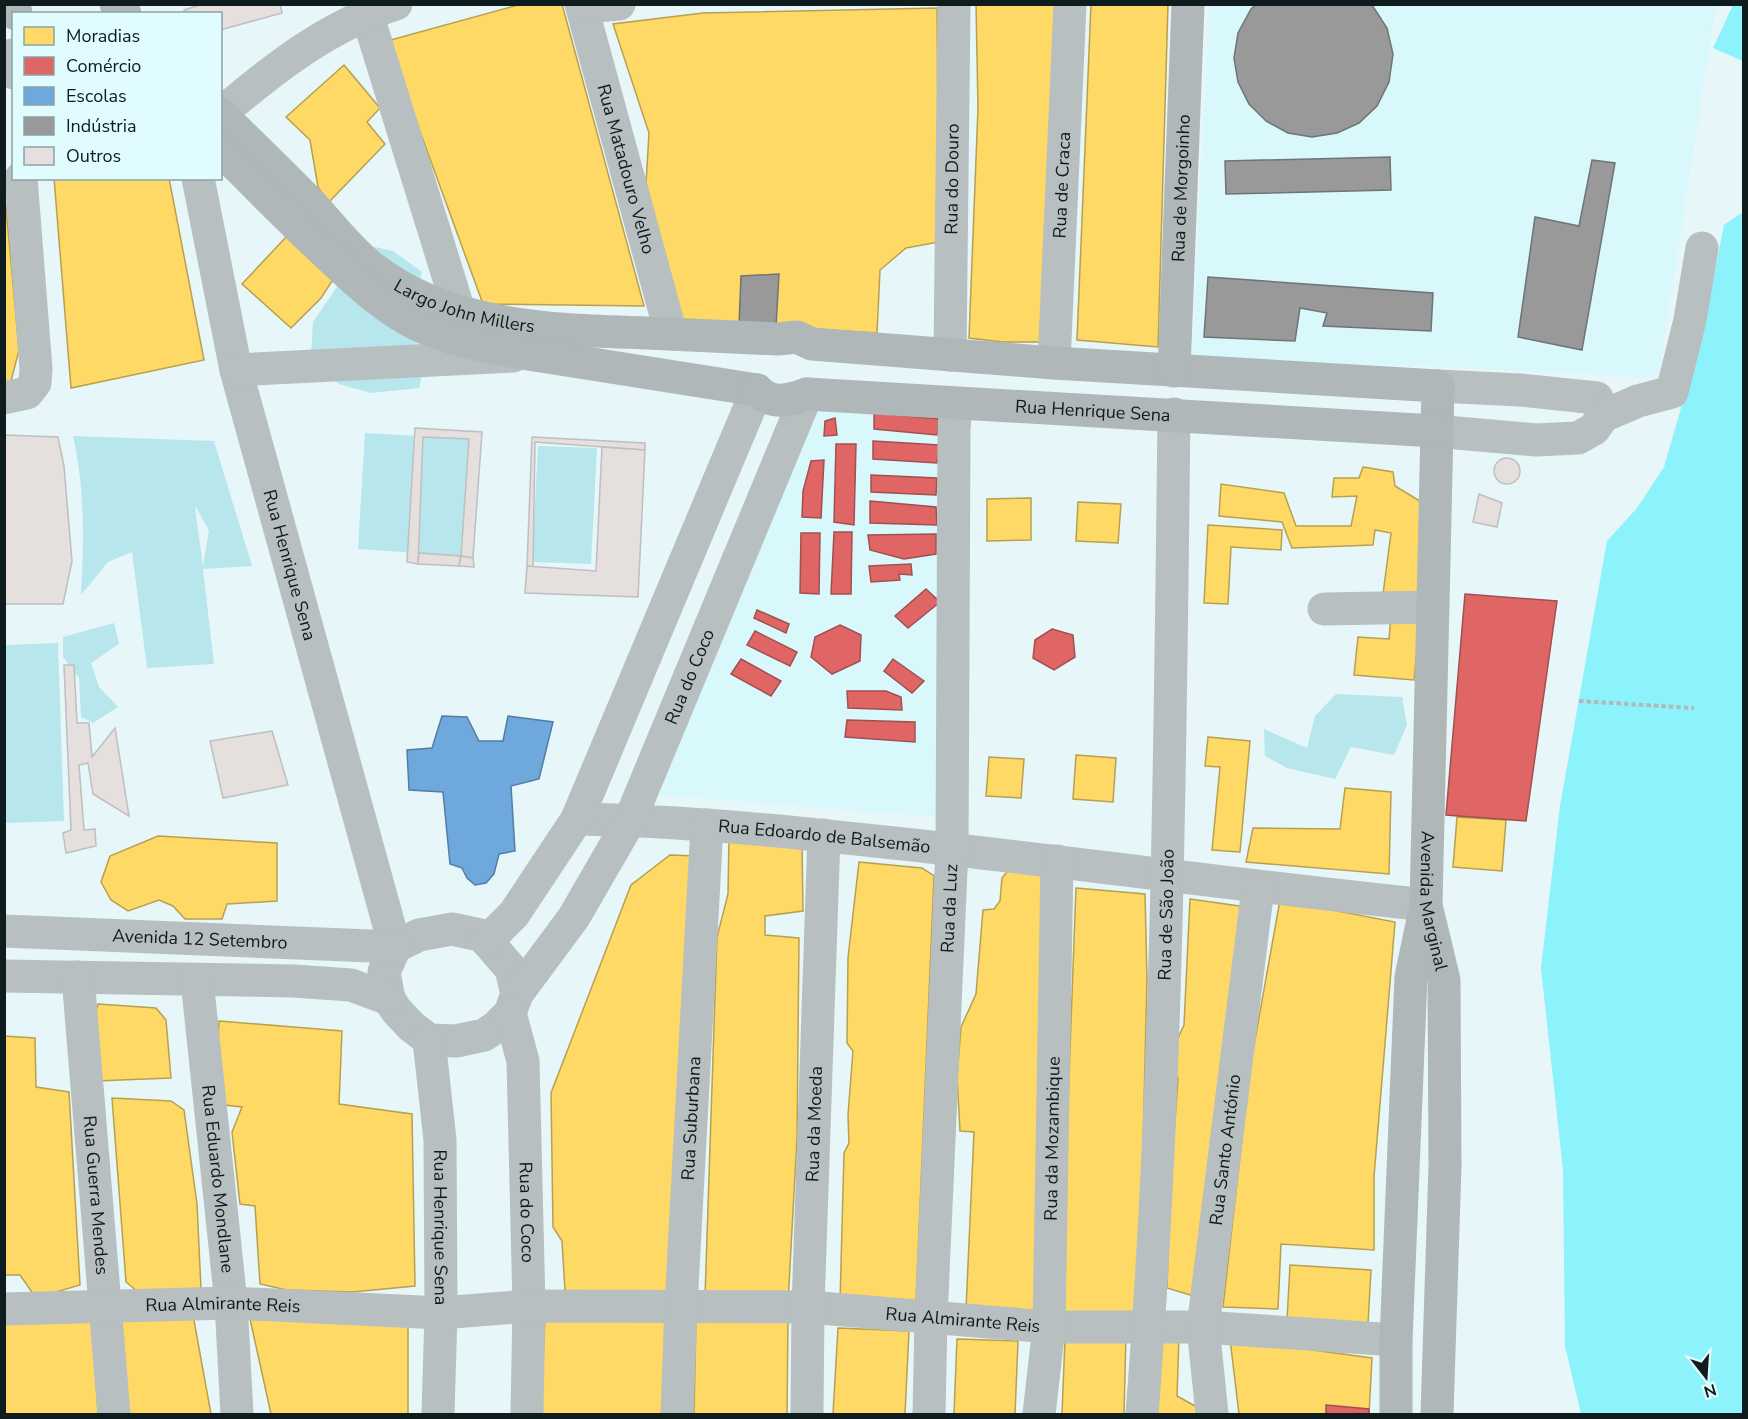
<svg xmlns="http://www.w3.org/2000/svg" width="1748" height="1419" font-family="'Nunito Sans',sans-serif">
  <rect width="100%" height="100%" fill="#e7f6f8"/>
  <g fill="#d8f8fb">
    <path d="M1209,5H1716L1658,378L1451,367L1192,359Z"/>
    <path d="M815,408L943,419L938,817L659,795Z"/>
  </g>
  <g fill="#b7e7ec" fill-rule="evenodd">
    <path d="M375,247L393,251L422,272L410,322L425,364L419,388L371,393L339,384L311,357L313,322L345,275Z"/>
    <path d="M365,433L469,439L461,556L358,549Z"/>
    <path d="M73,436L214,441L252,566L203,569L214,664L147,668L132,552L108,562L81,595C84,541 85,488 73,436ZM196,507L209,531L203,566L195,508Z"/>
    <path d="M538,446L597,448L591,564L532,562Z"/>
    <path d="M114,623L119,644L91,663L99,687L118,707L93,723L81,717L79,678L63,657V637Z"/>
    <path d="M58,643L64,821L5,823V645Z"/>
    <path d="M1336,694L1402,697L1407,725L1394,755L1351,747L1335,779L1287,768L1265,756L1264,729L1307,748L1315,716Z"/>
  </g>
  <g fill="#8cf2fc">
    <path d="M1733,5H1743V61L1713,48Z"/>
    <path d="M1743,212V1414H1581L1565,1346L1563,1170L1541,968L1560,806L1607,541L1637,508L1664,467L1701,339L1724,225Z"/>
  </g>
  <g fill="#ffd966" stroke="#b7a050" stroke-width="1.5">
    <path d="M522,4H562L644,306L483,304L387,41Z"/>
    <path d="M976,4H1057L1041,342H1003L969,338L978,108Z"/>
    <path d="M1091,4H1168L1158,347L1077,340Z"/>
    <path d="M937,8L939,242L906,248L880,270L877,333L683,321L646,184L649,133L613,24L703,13Z"/>
    <path d="M344,65L380,108L367,122L385,144L328,203L318,187L310,140L286,117Z"/>
    <path d="M54,178H169L204,360L71,388Z"/>
    <path d="M4,185L19,350L11,381L4,382Z"/>
    <path d="M287,236L334,278L321,298L291,328L242,284Z"/>
    <path d="M1363,467L1393,472L1395,486L1423,503L1420,593L1383,594L1391,533L1375,530L1373,545L1292,548L1282,522L1219,516L1221,484L1284,493L1296,526H1351L1357,496L1332,497L1334,478H1359Z"/>
    <path d="M1031,498V540L987,541V499Z"/>
    <path d="M1078,502L1121,504L1118,543L1076,541Z"/>
    <path d="M1208,525L1282,530L1281,550L1231,547L1228,604L1204,603Z"/>
    <path d="M1391,615L1420,618L1414,680L1354,675L1358,637L1389,639Z"/>
    <path d="M1208,737L1250,741L1240,852L1212,850L1220,767L1205,766Z"/>
    <path d="M1076,755L1116,758L1113,802L1073,799Z"/>
    <path d="M989,757L1024,759L1021,798L986,796Z"/>
    <path d="M1345,788L1391,792L1389,874L1246,862L1253,828L1340,829Z"/>
    <path d="M1457,817L1506,820L1502,871L1453,867Z"/>
    <path d="M158,836L277,843V901L227,904L222,919H185L173,906L159,900L128,911L111,900L101,882L110,856Z"/>
    <path d="M729,837L802,845L803,911L765,916V935L799,938L797,1138L788,1303L705,1297L717,937L728,894Z"/>
    <path d="M670,855L696,856L675,1299L565,1291L562,1241L553,1227L551,1093L631,885Z"/>
    <path d="M859,862L922,868L934,876L916,1302L840,1303L844,1153L849,1143L848,1115L853,1051L847,1043L848,958Z"/>
    <path d="M1010,868L1042,875L1035,1314L966,1309L974,1132L960,1131L957,1076L961,1027L976,994L983,910L994,909L1000,901L1002,878Z"/>
    <path d="M1076,888L1145,894L1147,978L1139,1314L1060,1320Z"/>
    <path d="M1190,899L1246,907L1197,1297L1167,1288L1170,1191L1178,1079L1173,1068L1178,1038L1184,1025Z"/>
    <path d="M1280,900L1395,922L1374,1177V1250L1281,1244L1278,1309L1223,1307L1250,1068Z"/>
    <path d="M98,1004L156,1008L166,1020L171,1078L96,1081L93,1022Z"/>
    <path d="M219,1021L342,1031L339,1104L412,1114L415,1286L352,1292L287,1290L260,1284L255,1206L240,1204L232,1132L242,1107L215,1104Z"/>
    <path d="M4,1036L35,1038L36,1087L69,1092L80,1285L36,1298L20,1275H4Z"/>
    <path d="M112,1098L171,1101L184,1110L197,1204L201,1289L144,1297L126,1282Z"/>
    <path d="M1290,1265L1371,1270L1368,1324L1287,1320Z"/>
    <path d="M92,1313L98,1414H4V1319Z"/>
    <path d="M193,1315L211,1414H128L121,1317Z"/>
    <path d="M545,1316L666,1321L662,1414H541Z"/>
    <path d="M250,1319L408,1324V1414H271Z"/>
    <path d="M696,1319L788,1320L787,1414H694Z"/>
    <path d="M838,1328L909,1331L905,1414H833Z"/>
    <path d="M1126,1334L1124,1414H1062L1065,1339Z"/>
    <path d="M1159,1336H1179L1177,1396L1197,1407L1198,1414H1154Z"/>
    <path d="M957,1339L1018,1341L1015,1414H954Z"/>
    <path d="M1230,1339L1372,1358L1369,1414H1239Z"/>
  </g>
  <g fill="#e06666" stroke="#a15050" stroke-width="1.5">
    <path d="M874,413L939,419L937,435L874,429Z"/>
    <path d="M835,418L837,435L824,436L825,421Z"/>
    <path d="M873,441L939,445L937,463L873,459Z"/>
    <path d="M836,444H856L854,525L834,522Z"/>
    <path d="M824,460L821,518L802,517L803,491L811,461Z"/>
    <path d="M871,475L937,478L936,495L871,492Z"/>
    <path d="M870,501L936,507L937,525L870,523Z"/>
    <path d="M834,532H852L851,594H831Z"/>
    <path d="M801,533H820L819,594L800,593Z"/>
    <path d="M936,534V554L904,559L870,550L868,535Z"/>
    <path d="M911,564L912,575L899,574L900,580L871,582L869,566Z"/>
    <path d="M926,589L940,602L908,628L895,616Z"/>
    <path d="M1465,594L1557,601L1526,821L1446,815Z"/>
    <path d="M757,610L789,624L786,633L754,618Z"/>
    <path d="M840,625L861,635L860,661L832,674L811,657L815,637Z"/>
    <path d="M1052,629L1073,635L1075,657L1054,670L1033,658L1035,640Z"/>
    <path d="M755,631L797,652L790,666L747,645Z"/>
    <path d="M741,659L781,681L771,696L731,674Z"/>
    <path d="M893,659L924,681L912,693L884,671Z"/>
    <path d="M847,691H886L901,697L902,710L848,708Z"/>
    <path d="M847,720L915,722V742L845,737Z"/>
    <path d="M1326,1405L1369,1409V1414H1326Z"/>
  </g>
  <path fill="#6fa8dc" stroke="#527ea3" stroke-width="1.5" d="M442,716L467,717L479,741H503L508,716L553,722L539,779L511,786L515,851L499,854L494,874L486,883L475,885L467,878L462,868L450,864L443,792L409,790L407,750L432,748Z"/>
  <g fill="#999" stroke="#707474" stroke-width="1.5">
    <path d="M1257,4L1372,5L1387,28L1393,54L1389,82L1377,106L1359,123L1337,133L1312,137L1288,133L1266,121L1249,104L1238,82L1234,58L1238,33L1251,9Z"/>
    <path d="M1390,157L1391,190L1226,194L1225,161Z"/>
    <path d="M1592,160L1615,163L1582,350L1518,337L1535,217L1579,226Z"/>
    <path d="M779,274L776,327L739,325L741,276Z"/>
    <path d="M1208,277L1433,293L1431,331L1323,326L1327,313L1300,308L1295,341L1204,337Z"/>
  </g>
  <g fill="#e5dfde" stroke="#bebfbf" stroke-width="1.5">
    <path d="M203,4H280L282,13L220,30V14H186L184,10Z"/>
    <path d="M415,428L482,432L473,558L461,556L469,439L423,437L418,564L407,562Z"/>
    <path d="M4,435L58,437L64,466L72,561L63,604H4Z"/>
    <path d="M532,437L645,443V450L535,442L533,567L527,566Z"/>
    <path d="M602,447L645,450L638,597L525,593L527,566L596,571Z"/>
    <circle cx="1507" cy="471" r="13"/>
    <path d="M1479,494L1502,503L1497,527L1473,522Z"/>
    <path d="M419,553L461,556L459,566L418,564Z"/>
    <path d="M461,556L473,558L474,567L459,566Z"/>
    <path d="M64,665H74L77,723H89L92,757L115,728L129,816L93,794L88,763L79,765L84,830L95,829L96,846L66,853L63,833L71,830Z"/>
    <path d="M272,731L288,785L223,798L210,741Z"/>
  </g>
  <g fill="none" stroke-linecap="round" stroke-linejoin="round">
    <path stroke="#b0b8b9" stroke-width="4" stroke-dasharray="4.5 3" stroke-linecap="butt" d="M1579,701L1694,708"/>
    <g stroke="#b8bfc0" stroke-width="33">
      <path d="M364,4L459,311"/>
      <path id="s1" d="M581,4L671,334"/>
      <path d="M582,7L619,4"/>
      <path d="M12,55L14,73"/>
      <path d="M220,114C273,69 329,25 396,4"/>
      <path id="s2" d="M198,178L236,370L395,947"/>
      <path id="s3" d="M950,355L954,4"/>
      <path id="s4" d="M1054,363L1070,4"/>
      <path d="M236,370L513,356"/>
      <path d="M1438,386L1520,390L1597,398L1603,416"/>
      <path d="M4,398L27,393L35,383L36,369L21,178"/>
      <path d="M1435,431L1536,440L1578,438L1594,429L1603,416L1638,401L1672,392L1690,320L1702,248"/>
      <path d="M1324,609L1432,607"/>
      <path id="s5" d="M577,819C687,821 795,832 903,844C1078,863 1252,887 1426,905"/>
      <path d="M452,929L480,935L487,941L511,969L517,994L510,1013L496,1027L484,1035L456,1041L429,1040L411,1026L396,1010L389,999L384,972L395,947L419,935Z"/>
      <path id="s6" d="M4,931L395,947"/>
      <path d="M487,941L514,914L577,819L757,390"/>
      <path d="M4,976L293,981L351,985L389,999"/>
      <path id="s7" d="M78,977L114,1414"/>
      <path id="s8" d="M197,980L231,1303L237,1414"/>
      <path id="s9" d="M517,994L574,917L630,820L807,394"/>
      <path id="s10" d="M510,1013L523,1061L529,1306L527,1414"/>
      <path id="s11" d="M429,1040L440,1140L441,1313L438,1414"/>
      <path id="s12" d="M4,1309L231,1303L441,1313L529,1306L808,1307L1049,1327H1203L1396,1340"/>
      <path id="s13" d="M677,1414L681,1306L707,825"/>
      <path id="s14" d="M807,1414L808,1307L824,835"/>
      <path id="s15" d="M929,1414L931,1318L952,849L954,429L956,404"/>
      <path id="s16" d="M1039,1414L1049,1327L1057,861"/>
      <path id="s17" d="M1142,1414C1168,1082 1170,748 1174,414"/>
      <path id="s18" d="M1212,1414L1203,1327L1258,888"/>
    </g>
    <g stroke="#afb7b8" stroke-width="33">
      <path d="M14,4L16,14"/>
      <path d="M116,4L125,14"/>
      <path id="s19" d="M220,114C252,145 283,175 314,207C332,227 349,249 370,266C447,328 553,330 647,333C691,335 735,337 778,339L797,337L812,344L1054,363L1438,386L1426,905L1444,980L1445,1166L1437,1414"/>
      <path d="M220,149C257,186 293,223 331,258C358,283 385,309 418,325C447,339 479,345 510,351L757,390"/>
      <path id="s20" d="M1174,371L1188,4"/>
      <path id="s21" d="M757,390C771,405 789,401 807,394L1435,431"/>
      <path d="M1396,1414V1340L1411,977L1424,915"/>
    </g>
  </g>
  <g text-anchor="middle" dominant-baseline="central" stroke-width="6" stroke-linejoin="round" paint-order="stroke">
    <g font-size="18" fill="#0f1c1d" stroke="#e0fcff">
      <text stroke="none"><textPath href="#s1" startOffset="171">Rua Matadouro Velho</textPath></text>
      <text stroke="none"><textPath href="#s3" startOffset="176">Rua do Douro</textPath></text>
      <text stroke="none"><textPath href="#s4" startOffset="178">Rua de Craca</textPath></text>
      <text stroke="none"><textPath href="#s20" startOffset="183">Rua de Morgoinho</textPath></text>
      <text stroke="none"><textPath href="#s19" startOffset="318">Largo John Millers</textPath></text>
      <text stroke="none"><textPath href="#s21" startOffset="340">Rua Henrique Sena</textPath></text>
      <text stroke="none"><textPath href="#s2" startOffset="398">Rua Henrique Sena</textPath></text>
      <text stroke="none"><textPath href="#s9" startOffset="363">Rua do Coco</textPath></text>
      <text stroke="none"><textPath href="#s5" startOffset="248">Rua Edoardo de Balsemão</textPath></text>
      <text stroke="none"><textPath href="#s19" startOffset="1814">Avenida Marginal</textPath></text>
      <text stroke="none"><textPath href="#s15" startOffset="506">Rua da Luz</textPath></text>
      <text stroke="none"><textPath href="#s17" startOffset="500">Rua de São João</textPath></text>
      <text stroke="none"><textPath href="#s6" startOffset="196">Avenida 12 Setembro</textPath></text>
      <text stroke="none"><textPath href="#s13" startOffset="296">Rua Suburbana</textPath></text>
      <text stroke="none"><textPath href="#s14" startOffset="290">Rua da Moeda</textPath></text>
      <text stroke="none"><textPath href="#s16" startOffset="276">Rua da Mozambique</textPath></text>
      <text stroke="none"><textPath href="#s18" startOffset="266">Rua Santo António</textPath></text>
      <text stroke="none"><textPath href="#s8" startOffset="200">Rua Eduardo Mondlane</textPath></text>
      <text stroke="none"><textPath href="#s7" startOffset="219">Rua Guerra Mendes</textPath></text>
      <text stroke="none"><textPath href="#s10" startOffset="201">Rua do Coco</textPath></text>
      <text stroke="none"><textPath href="#s11" startOffset="188">Rua Henrique Sena</textPath></text>
      <text stroke="none"><textPath href="#s12" startOffset="219">Rua Almirante Reis</textPath></text>
      <text stroke="none"><textPath href="#s12" startOffset="960">Rua Almirante Reis</textPath></text>
    </g>
  </g>
  <rect width="1748" height="1419" fill="none" stroke="#0f1c1d" stroke-width="12"/>
  <rect x="12" y="12" width="210" height="168" fill="#e0fcff" stroke="#8ca2a5" stroke-width="1.5"/>
  <rect x="24" y="27" width="30" height="18" fill="#ffd966" stroke="#8ca2a5" stroke-width="1.5"/>
  <text x="66" y="42" font-size="18" fill="#0f1c1d">Moradias</text>
  <rect x="24" y="57" width="30" height="18" fill="#e06666" stroke="#8ca2a5" stroke-width="1.5"/>
  <text x="66" y="72" font-size="18" fill="#0f1c1d">Comércio</text>
  <rect x="24" y="87" width="30" height="18" fill="#6fa8dc" stroke="#8ca2a5" stroke-width="1.5"/>
  <text x="66" y="102" font-size="18" fill="#0f1c1d">Escolas</text>
  <rect x="24" y="117" width="30" height="18" fill="#999999" stroke="#8ca2a5" stroke-width="1.5"/>
  <text x="66" y="132" font-size="18" fill="#0f1c1d">Indústria</text>
  <rect x="24" y="147" width="30" height="18" fill="#e5dfde" stroke="#8ca2a5" stroke-width="1.5"/>
  <text x="66" y="162" font-size="18" fill="#0f1c1d">Outros</text>
  <g transform="translate(1706 1377) rotate(163)" stroke="#e0fcff" stroke-width="4.5" paint-order="stroke">
  <path d="M0-4.5L10 22L0 15L-10 22Z" fill="#0f1c1d"/>
  <text y="-9" font-size="16" font-weight="bold" text-anchor="middle" fill="#0f1c1d">N</text>
  </g>
</svg>
